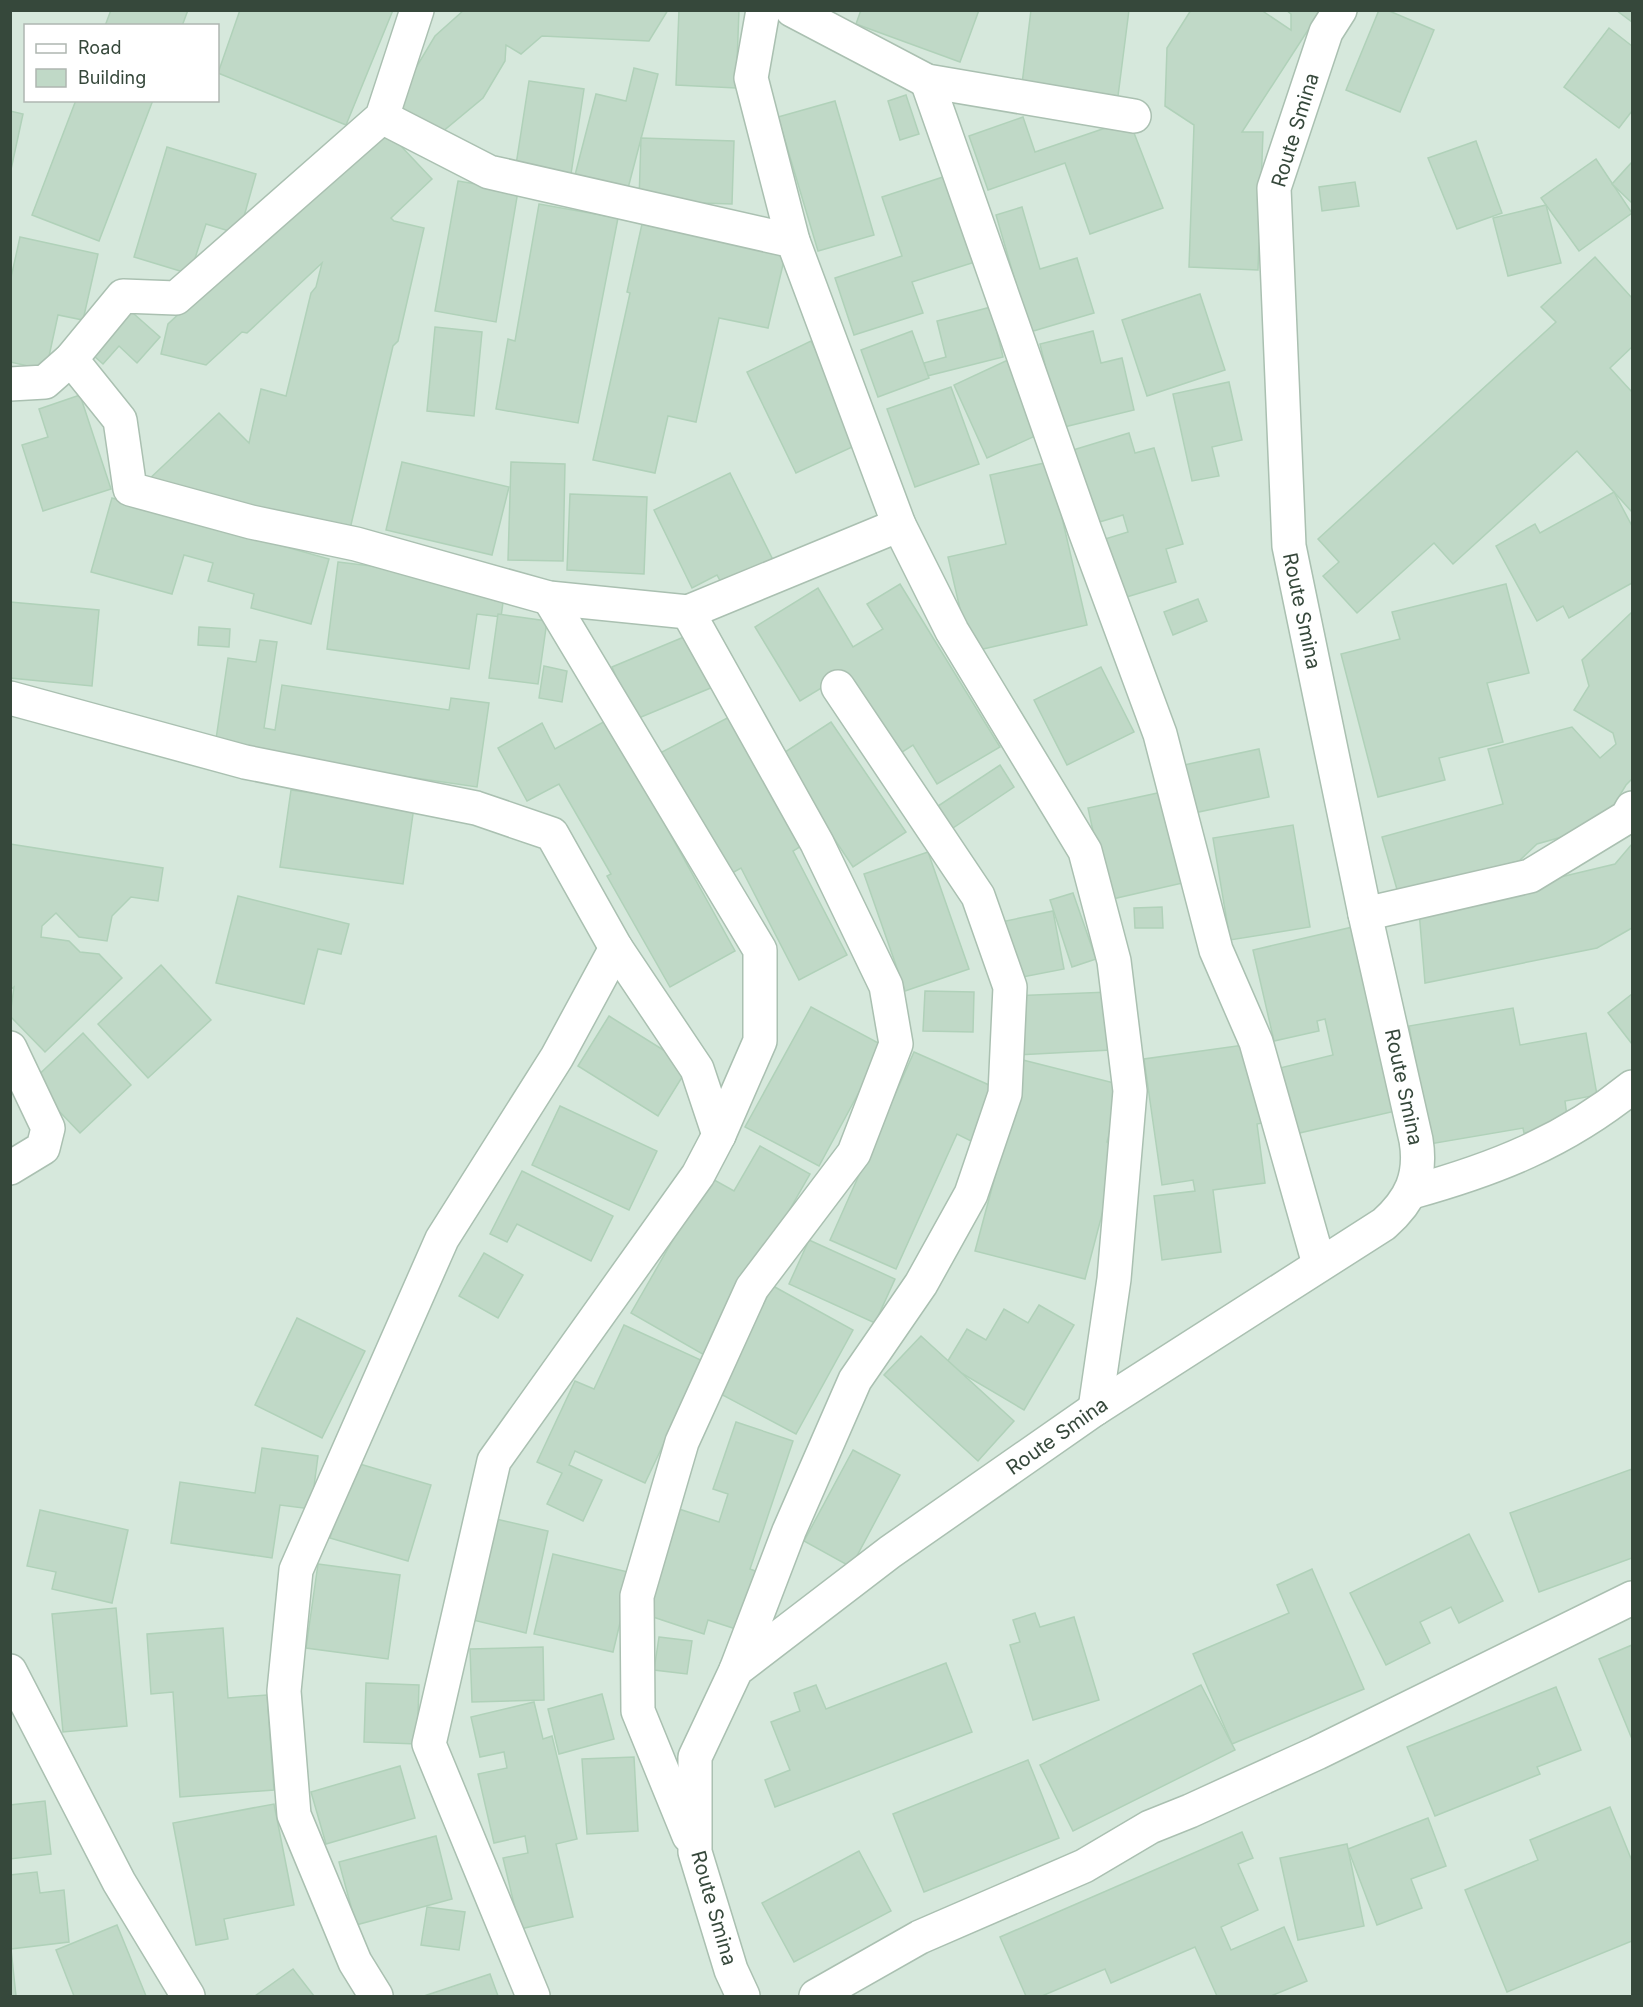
<svg xmlns="http://www.w3.org/2000/svg" width="1643" height="2007" font-family="Inter,sans-serif">
  <rect width="100%" height="100%" fill="#e8f4ec"/>
  <path fill="#d6e8dc" fill-rule="evenodd" d="M11,11H1632V1996H11ZM26,26H218V100H26Z"/>
  <g fill="#c0d9c7" stroke="#b0d1b9" stroke-width="1.5">
    <path d="M111,10H188L182,26H105Z"/>
    <path d="M240,10H393L346,125L218,73Z"/>
    <path d="M464,10H668L649,41L542,36L521,54L506,45L505,61L483,98L442,132L394,104L435,36Z"/>
    <path d="M679,10H739L736,88L676,85Z"/>
    <path d="M861,10H979L960,62L856,24Z"/>
    <path d="M1031,10H1129L1118,96L1022,84Z"/>
    <path d="M1191,10H1261L1291,30V14L1286,10H1321L1242,132H1263L1258,270L1189,267L1194,125L1165,106L1167,48Z"/>
    <path d="M1379,10H1387L1434,30L1400,112L1346,90Z"/>
    <path d="M1616,10H1632V22Z"/>
    <path d="M1609,28L1632,46V111L1619,128L1564,87Z"/>
    <path d="M634,68L658,74L627,192L574,179L596,94L626,101Z"/>
    <path d="M529,81L584,89L571,174L516,165Z"/>
    <path d="M906,95L919,134L900,140L888,101Z"/>
    <path d="M76,100H153L99,241L32,215Z"/>
    <path d="M835,101L874,235L818,251L778,117Z"/>
    <path d="M10,111L23,114L10,174Z"/>
    <path d="M1023,117L1035,152L1129,120L1163,208L1090,234L1065,163L988,190L969,136Z"/>
    <path d="M382,126L432,179L391,218L394,221L424,228L398,341L393,346L350,529L146,482L219,413L249,443L261,389L286,396L311,293L316,287L322,263L247,333L242,332L206,365L161,354L168,324Z"/>
    <path d="M641,138L734,141L732,204L639,201Z"/>
    <path d="M1476,141L1502,213L1457,229L1428,158Z"/>
    <path d="M167,147L256,174L239,234L206,224L190,274L134,257Z"/>
    <path d="M1596,159L1632,213L1579,251L1541,198Z"/>
    <path d="M1632,162V203L1612,184Z"/>
    <path d="M946,176L975,262L912,282L923,313L854,335L835,278L902,256L882,197Z"/>
    <path d="M458,181L518,191L496,322L435,311Z"/>
    <path d="M1355,182L1359,206L1322,211L1319,187Z"/>
    <path d="M539,204L618,218L578,423L496,409L508,339L515,341Z"/>
    <path d="M1546,205L1561,263L1508,276L1493,218Z"/>
    <path d="M1022,207L1040,269L1077,258L1094,313L1030,332L996,215Z"/>
    <path d="M642,224L785,256L768,328L719,318L696,422L668,416L655,473L593,460L630,293L627,292Z"/>
    <path d="M20,237L98,254L83,320L58,315L46,370L10,362V282Z"/>
    <path d="M1595,257L1632,298V347L1610,368L1632,392V512L1577,451L1453,564L1434,543L1357,613L1323,576L1339,562L1318,539L1556,322L1541,307Z"/>
    <path d="M1200,294L1225,370L1147,396L1122,320Z"/>
    <path d="M125,306L160,337L137,363L119,346L103,364L86,349Z"/>
    <path d="M991,307L1003,357L927,376L924,363L946,357L937,321Z"/>
    <path d="M435,327L482,332L474,416L427,411Z"/>
    <path d="M912,331L929,378L878,397L861,350Z"/>
    <path d="M1093,331L1101,363L1122,358L1134,410L1060,428L1040,344Z"/>
    <path d="M811,341L861,443L796,473L747,372Z"/>
    <path d="M1010,359L1044,432L987,458L954,385Z"/>
    <path d="M1229,382L1242,440L1212,447L1219,476L1192,481L1173,394Z"/>
    <path d="M951,387L979,464L915,487L887,409Z"/>
    <path d="M80,395L111,489L43,511L22,445L48,437L39,409Z"/>
    <path d="M1129,433L1135,453L1154,448L1183,544L1166,549L1176,582L1120,599L1102,540L1128,532L1123,515L1096,523L1073,450Z"/>
    <path d="M402,462L509,487L492,555L386,530Z"/>
    <path d="M511,462L565,464L563,561L508,560Z"/>
    <path d="M1049,462L1087,625L970,652L948,557L1006,544L990,475Z"/>
    <path d="M730,473L776,566L725,590L717,575L692,588L654,510Z"/>
    <path d="M1614,492L1632,526V583L1569,618L1563,606L1537,621L1496,546L1535,524L1540,533Z"/>
    <path d="M570,494L647,497L644,574L567,570Z"/>
    <path d="M112,498L329,559L311,624L251,608L254,594L208,581L213,563L184,555L172,594L91,572Z"/>
    <path d="M338,562L446,575L505,588L501,617L477,614L469,669L327,649Z"/>
    <path d="M900,584L1000,747L937,784L913,745L896,756L846,673L800,701L755,627L818,588L853,647L883,629L867,604Z"/>
    <path d="M1506,584L1529,673L1487,683L1503,742L1439,758L1445,780L1378,797L1341,654L1400,639L1392,612Z"/>
    <path d="M1198,599L1207,621L1173,635L1164,612Z"/>
    <path d="M10,602L99,610L92,686L10,678Z"/>
    <path d="M1632,612V779L1626,785L1601,826L1537,844L1519,861L1398,893L1382,837L1503,804L1488,749L1572,727L1600,758L1616,744L1613,733L1574,710L1589,686L1582,660Z"/>
    <path d="M498,614L547,621L538,684L489,678Z"/>
    <path d="M199,627L230,629L229,647L198,645Z"/>
    <path d="M691,634L713,687L634,720L612,667Z"/>
    <path d="M260,640L277,642L264,728L275,730L282,685L449,710L451,698L489,703L477,787L251,754L215,746L228,658L256,662Z"/>
    <path d="M544,666L567,671L562,702L539,698Z"/>
    <path d="M1101,667L1134,732L1067,765L1034,700Z"/>
    <path d="M735,714L803,845L793,851L847,955L799,980L741,868L725,877L660,753Z"/>
    <path d="M607,720L735,951L670,987L607,876L611,874L559,784L527,801L498,748L542,723L555,749Z"/>
    <path d="M831,722L906,832L853,867L779,756Z"/>
    <path d="M1259,749L1269,797L1194,813L1184,765Z"/>
    <path d="M1000,765L1014,787L947,832L932,810Z"/>
    <path d="M291,790L414,807L403,884L280,867Z"/>
    <path d="M1167,791L1187,882L1108,900L1088,808Z"/>
    <path d="M1293,825L1310,927L1230,940L1213,838Z"/>
    <path d="M10,844L163,868L158,901L131,897L112,916L107,941L79,937L56,913L42,926L41,937L69,941L80,952L99,954L122,978L45,1052L10,1016L14,987L10,990Z"/>
    <path d="M1632,844V928L1597,948L1425,983L1419,911L1615,864Z"/>
    <path d="M928,852L969,969L905,991L864,874Z"/>
    <path d="M1073,893L1096,959L1072,967L1050,900Z"/>
    <path d="M238,896L349,924L341,954L318,949L304,1004L216,983Z"/>
    <path d="M1162,907L1163,928H1135L1134,908Z"/>
    <path d="M1053,911L1064,969L1012,979L1001,922Z"/>
    <path d="M1357,926L1400,1110L1295,1134L1280,1068L1333,1055L1325,1019L1317,1021L1319,1031L1274,1041L1253,950Z"/>
    <path d="M161,965L211,1020L148,1078L98,1024Z"/>
    <path d="M925,991L974,992L973,1032L923,1031Z"/>
    <path d="M1109,992L1111,1050L1014,1055L1012,996Z"/>
    <path d="M1632,994V1044L1608,1013Z"/>
    <path d="M811,1007L884,1046L819,1166L745,1127Z"/>
    <path d="M1513,1008L1520,1045L1586,1033L1597,1095L1565,1101L1568,1124L1524,1133L1523,1128L1430,1144L1409,1026Z"/>
    <path d="M609,1016L689,1066L658,1116L578,1066Z"/>
    <path d="M83,1033L131,1085L80,1133L31,1082Z"/>
    <path d="M1251,1044L1262,1123L1257,1124L1265,1183L1213,1190L1221,1252L1162,1260L1154,1196L1195,1191L1193,1180L1162,1185L1144,1059Z"/>
    <path d="M914,1052L996,1088L973,1142L957,1134L896,1269L830,1240Z"/>
    <path d="M1019,1059L1122,1085L1107,1142L1120,1146L1085,1279L975,1251L996,1173L990,1172Z"/>
    <path d="M560,1106L657,1151L629,1210L532,1165Z"/>
    <path d="M760,1146L810,1174L706,1356L631,1313L709,1177L734,1191Z"/>
    <path d="M522,1171L613,1216L591,1261L517,1224L507,1242L490,1234Z"/>
    <path d="M809,1240L895,1279L875,1323L789,1284Z"/>
    <path d="M484,1253L523,1275L498,1318L459,1296Z"/>
    <path d="M773,1286L853,1330L796,1434L715,1391Z"/>
    <path d="M1039,1305L1074,1325L1024,1410L946,1364L967,1329L986,1340L1004,1309L1028,1323Z"/>
    <path d="M297,1318L365,1351L322,1438L255,1405Z"/>
    <path d="M624,1325L703,1361L645,1483L575,1451L569,1465L602,1480L583,1521L547,1504L562,1473L537,1462L575,1381L594,1389Z"/>
    <path d="M921,1336L1014,1421L978,1461L884,1375Z"/>
    <path d="M736,1422L793,1441L750,1569L758,1572L739,1630L708,1620L704,1634L644,1614L679,1509L719,1522L728,1494L713,1489Z"/>
    <path d="M262,1448L318,1456L311,1509L280,1505L272,1558L171,1543L180,1482L255,1493Z"/>
    <path d="M853,1450L900,1475L851,1567L804,1541Z"/>
    <path d="M353,1462L431,1485L408,1561L330,1538Z"/>
    <path d="M1632,1469V1558L1539,1592L1510,1513Z"/>
    <path d="M40,1510L128,1530L112,1603L52,1589L56,1572L27,1566Z"/>
    <path d="M496,1519L548,1531L526,1633L473,1620Z"/>
    <path d="M1469,1534L1503,1601L1459,1623L1451,1607L1420,1622L1430,1643L1386,1665L1350,1593Z"/>
    <path d="M553,1554L632,1573L613,1652L534,1634Z"/>
    <path d="M318,1564L400,1575L388,1659L306,1648Z"/>
    <path d="M1312,1569L1364,1689L1232,1744L1193,1654L1289,1613L1277,1585Z"/>
    <path d="M116,1608L127,1726L63,1732L52,1614Z"/>
    <path d="M1035,1613L1040,1627L1074,1617L1099,1700L1033,1720L1010,1645L1020,1642L1013,1620Z"/>
    <path d="M223,1628L228,1698L267,1695L274,1790L180,1797L173,1692L151,1694L147,1634Z"/>
    <path d="M659,1637L692,1641L687,1674L654,1670Z"/>
    <path d="M1632,1645V1739L1599,1659Z"/>
    <path d="M543,1647L544,1700L472,1702L470,1649Z"/>
    <path d="M946,1663L972,1732L775,1807L765,1780L790,1770L771,1722L800,1711L794,1693L816,1685L826,1709Z"/>
    <path d="M366,1683L419,1685L417,1744L364,1742Z"/>
    <path d="M1201,1685L1235,1750L1073,1831L1040,1765Z"/>
    <path d="M1556,1687L1581,1750L1537,1767L1540,1774L1435,1816L1407,1747Z"/>
    <path d="M602,1694L614,1739L559,1754L548,1709Z"/>
    <path d="M534,1702L543,1739L552,1736L577,1839L556,1844L573,1917L520,1929L503,1858L528,1853L525,1836L494,1843L478,1774L507,1768L504,1752L480,1757L471,1717Z"/>
    <path d="M634,1757L638,1831L587,1834L582,1759Z"/>
    <path d="M1028,1760L1059,1838L924,1892L893,1814Z"/>
    <path d="M400,1766L415,1818L326,1844L311,1792Z"/>
    <path d="M45,1801L51,1854L10,1859V1805Z"/>
    <path d="M274,1804L294,1905L224,1919L228,1939L196,1945L173,1823Z"/>
    <path d="M1610,1807L1632,1861V1941L1507,1992L1465,1890L1538,1860L1530,1840Z"/>
    <path d="M1428,1818L1446,1866L1411,1879L1422,1908L1377,1925L1348,1849Z"/>
    <path d="M1242,1832L1253,1858L1238,1864L1258,1910L1221,1927L1231,1950L1284,1927L1307,1981L1271,1996H1217L1195,1947L1111,1983L1105,1969L1042,1996H1026L1000,1937Z"/>
    <path d="M436,1836L452,1899L356,1925L339,1862Z"/>
    <path d="M1347,1844L1364,1926L1298,1940L1280,1858Z"/>
    <path d="M859,1851L891,1911L794,1962L762,1903Z"/>
    <path d="M37,1872L40,1893L64,1890L69,1942L11,1949L16,1996H10V1875Z"/>
    <path d="M427,1907L465,1912L459,1950L421,1945Z"/>
    <path d="M117,1925L146,1996H74L56,1950Z"/>
    <path d="M293,1969L314,1996H255Z"/>
    <path d="M490,1974L498,1996H424Z"/>
  </g>
  <g fill="none" stroke-linecap="round" stroke-linejoin="round">
    <g stroke="#aac0b1" stroke-width="36">
      <g id="street">
        <path d="M763,10L751,78L793,241L899,525L952,631L1085,851L1114,961L1130,1091L1114,1279L1095,1409"/>
        <path d="M792,10L927,81L1134,116"/>
        <path d="M927,81L1085,531L1160,734L1216,950L1256,1042L1319,1264"/>
        <path d="M382,117L489,172L793,241"/>
        <path d="M71,359L120,420L130,489L251,522L356,544L549,598L688,612L899,525"/>
        <path d="M10,384L45,382L71,359L123,296L176,298L382,117L417,10"/>
        <path d="M688,612L817,843L886,986L896,1044L854,1153L752,1288L682,1442L637,1596L638,1711L689,1836"/>
        <path d="M10,698L245,762L476,808L552,834L616,948L697,1069L719,1135"/>
        <path d="M1365,914L1530,876L1627,817L1632,808"/>
        <path d="M10,1048L48,1128L43,1148L10,1168"/>
        <path d="M1412,1192C1495,1169 1564,1142 1632,1087"/>
        <path d="M736,1670L789,1531L855,1380L921,1284L971,1194L1005,1094L1010,987L978,896L838,687"/>
        <path d="M10,1671L119,1882L188,1996"/>
        <path d="M376,1996L355,1962L294,1815L284,1691L296,1570L442,1239L557,1057L616,948"/>
        <path d="M533,1996L429,1744L494,1461L698,1175L719,1135L760,1041V950L549,598"/>
        <path d="M743,1996L731,1970L695,1852V1757L736,1670L890,1552L1095,1409L1384,1224C1411,1200 1422,1176 1416,1140L1365,914L1289,546L1274,188L1326,32L1340,10"/>
        <path d="M816,1996L920,1937L1084,1866L1150,1827L1190,1811L1317,1753L1632,1598"/>
      </g>
    </g>
    <use href="#street" stroke="#fff" stroke-width="33"/>
  </g>
  <g text-anchor="middle" dominant-baseline="central" stroke-width="6" stroke-linejoin="round" paint-order="stroke">
    <g font-size="20" fill="#36483b" stroke="#fff">
      <text transform="translate(1295 130) rotate(-73)">Route Smina</text>
      <text transform="translate(1302 611) rotate(78)">Route Smina</text>
      <text transform="translate(1404 1087) rotate(78)">Route Smina</text>
      <text transform="translate(1057 1436) rotate(-35)">Route Smina</text>
      <text transform="translate(714 1908) rotate(74)">Route Smina</text>
    </g>
  </g>
  <rect width="1643" height="2007" fill="none" stroke="#36483b" stroke-width="24"/>
  <rect x="24" y="24" width="195" height="78" fill="#ffffff" stroke="#afb6b1" stroke-width="1.5"/>
  <rect x="36" y="44" width="30" height="9" fill="#ffffff" stroke="#afb6b1" stroke-width="1.5"/>
  <text x="78" y="54" font-size="18" fill="#36483b">Road</text>
  <rect x="36" y="69" width="30" height="18" fill="#c0d9c7" stroke="#afb6b1" stroke-width="1.5"/>
  <text x="78" y="84" font-size="18" fill="#36483b">Building</text>
</svg>
